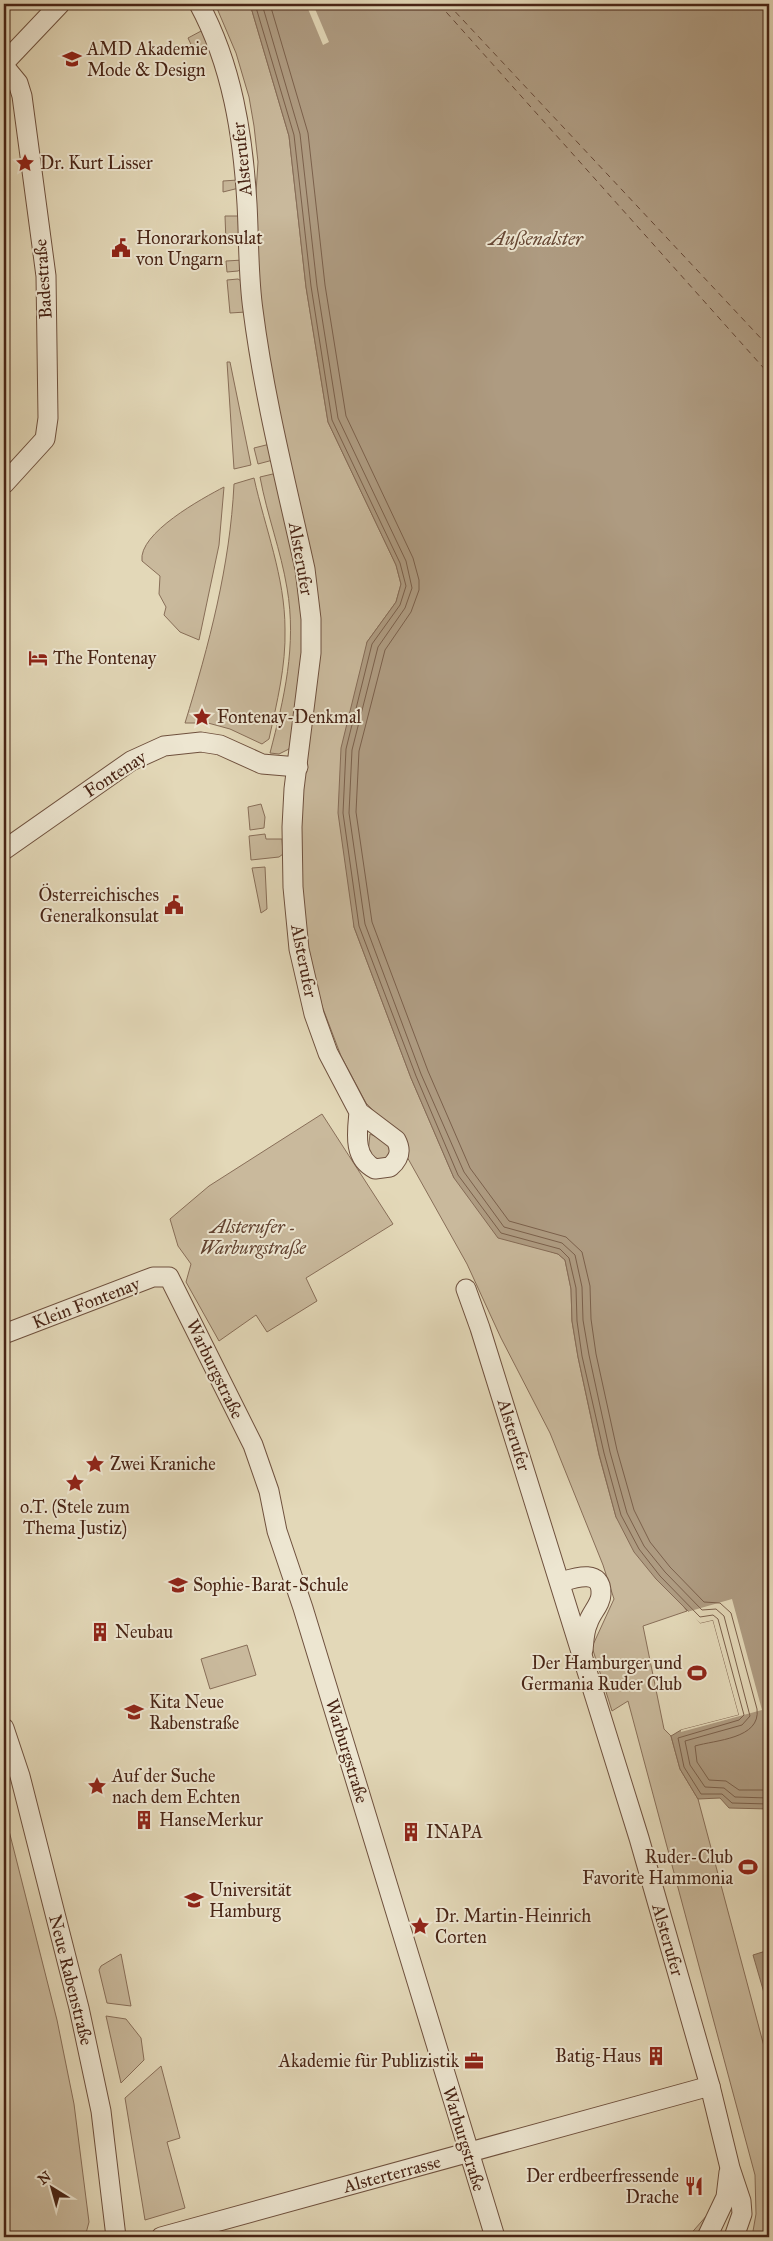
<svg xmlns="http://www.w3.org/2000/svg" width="773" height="2241" font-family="'IM FELL Great Primer',serif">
  <rect width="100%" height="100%" fill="#e3d8b8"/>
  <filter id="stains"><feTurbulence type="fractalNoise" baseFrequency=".004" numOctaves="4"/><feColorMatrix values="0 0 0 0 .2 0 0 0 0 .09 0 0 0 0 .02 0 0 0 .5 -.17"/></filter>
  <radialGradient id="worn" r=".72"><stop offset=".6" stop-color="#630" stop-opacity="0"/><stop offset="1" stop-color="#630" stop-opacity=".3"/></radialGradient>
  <g fill="#c9b99c" stroke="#886e58">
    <path d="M219,4H250L289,136L306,287L328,422L396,565L401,584L396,602L367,642L354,927L411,1078L454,1178L537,1247L558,1254L565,1260L571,1289L572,1321L578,1357L599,1455L616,1517L687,1611L643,1626L664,1729L671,1736L680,1769L698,1799L769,2065V2237H752L756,2214L755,2175L628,1701L612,1711L592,1647L614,1599L603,1565L550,1433L501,1338L467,1264L392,1130L366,1103L341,1056L322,1006L311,966L301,913V812L314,683L258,297L255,208L258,162L254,126L249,97L236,53L216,6Z"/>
    <path d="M203,30L211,48L196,55L188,38Z"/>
    <path d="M238,180L239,188L223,192V181Z"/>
    <path d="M225,216H241L243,241L226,242Z"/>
    <path d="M243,260V268L238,271L227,272L226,261Z"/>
    <path d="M238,279L243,282L246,312L230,313L227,280Z"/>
    <path d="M227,362H230L251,465L234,469Z"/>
    <path d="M270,444L273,460L258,464L254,448Z"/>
    <path d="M277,473C287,525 301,579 303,632C304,669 296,707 291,743L289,749L279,754L270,753C284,699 297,645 287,588C281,551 267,515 260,477Z"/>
    <path d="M254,478C265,528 285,577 285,629C286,666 277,702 269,739L262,744L230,729L208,723H185C209,645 230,566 234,484Z"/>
    <path d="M224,487L219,545L199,640L180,632L164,615L166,607L159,594L160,576L142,561C138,533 203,498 224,487Z"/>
    <path d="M261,804L265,817L264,828L250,830L248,807Z"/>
    <path d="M265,834L266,839H282L283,854L279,857L251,860L249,836Z"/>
    <path d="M265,867L267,909L261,913L252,868Z"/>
    <path d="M322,1114L393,1224L306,1278L317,1301L267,1332L256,1315L219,1341L186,1282L191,1264L178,1246L170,1219L209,1186Z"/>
    <path d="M370,1134L388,1142L390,1153L387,1158L378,1161L368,1153Z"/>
    <path d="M247,1645L256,1675L210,1689L201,1659Z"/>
    <path d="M4,1811L57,2020L74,2104L89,2222L85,2237H4Z"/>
    <path d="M121,1954L131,2006L107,2003L99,1970L101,1966Z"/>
    <path d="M106,2016L126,2019L141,2038L144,2060L121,2083Z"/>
    <path d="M161,2066L180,2138L167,2142L185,2208L145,2220L125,2098Z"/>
    <path d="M708,2214L711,2215L699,2237H688Z"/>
  </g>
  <g fill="#ae9b81" stroke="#856b56">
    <path d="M250,4H769V1809L729,1808L720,1798L698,1799L680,1769L671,1736L681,1730L739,1715L713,1620L700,1623L656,1579L634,1552L616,1517L599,1454L578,1357L572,1321L571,1289L565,1260L558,1254L498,1238L454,1178L411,1078L354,927L338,813L341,748L367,642L396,602L401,584L396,565L328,422L306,287L289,136Z"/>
    <path d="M769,1950V2010L753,1955Z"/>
  </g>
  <g fill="#e3d8b8">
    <path d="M306,4H313L329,42L323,45Z"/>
    <path d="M732,1599L762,1710L681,1732V1730L739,1715L713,1620L700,1623L687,1612Z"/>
  </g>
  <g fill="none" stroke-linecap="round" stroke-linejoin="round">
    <g stroke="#7b604b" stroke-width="1">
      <path d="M255,4L294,135L311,286L332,420L400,563L406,586L400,605L372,644L346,749L343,813L359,926L416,1076L458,1175L501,1233L560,1249L569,1258L576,1288L577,1321L582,1356L604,1453L621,1515L639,1549L660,1576L700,1617L713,1615L718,1619L744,1715L739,1720L678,1738L684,1767L701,1794H722L732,1803L769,1804"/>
      <path d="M262,4L300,134L317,286L338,418L406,561L412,588L405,608L378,647L352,750L349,813L365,924L421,1074L464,1172L504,1227L562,1243L575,1255L582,1287L583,1320L589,1355L610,1452L627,1513L644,1546L665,1572L702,1610L716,1609L724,1616L750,1716L742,1725L685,1741L690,1765L705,1787L724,1788L735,1797L769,1798"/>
      <path d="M270,4L308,133L325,285L346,416L413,558L419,580V590L411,612L385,650L359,751L356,812L372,922L428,1071L470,1168L509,1221L566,1237L582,1252L590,1286L591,1319L596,1354L617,1450L634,1510L650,1542L670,1567L704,1602L720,1603L731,1613L757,1709C761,1739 715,1740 695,1746L697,1762L709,1780L726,1781L739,1790H769"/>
    </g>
    <g stroke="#674835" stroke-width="1" stroke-dasharray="6 5" stroke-linecap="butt">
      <path d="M439,4L769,374"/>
      <path d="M448,4L769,347"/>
    </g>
    <g stroke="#6f513e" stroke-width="21">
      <g id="minor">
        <path d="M199,4C232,65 243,135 247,204C249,239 248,275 253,310C264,397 286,483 305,569L311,619V653L294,789L292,827L293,887L299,949L314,1014L328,1053L359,1112L396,1140C402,1151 399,1159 390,1167L375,1169C353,1158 357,1133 359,1112"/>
        <path d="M4,63L60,4"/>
        <path d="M4,66L18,83L22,96L46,276L48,418L45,439L4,484"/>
        <path d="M4,850L131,761L164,746L201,742L220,745L262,764L298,767"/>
        <path d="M466,1289L480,1328L639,1838L710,2086L730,2168L741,2201L742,2214L734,2237"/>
        <path d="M4,1334L153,1277H169L253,1445L269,1491L277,1531L303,1608L495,2237"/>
        <path d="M561,1582C574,1578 602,1568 601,1594C601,1604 591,1613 588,1623C584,1631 584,1641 583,1650"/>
        <path d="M4,1728L20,1776L79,2008L101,2111L116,2237"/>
        <path d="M161,2237L710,2086"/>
        <path d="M707,2237L726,2197L729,2172"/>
      </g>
    </g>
    <use href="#minor" stroke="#ede6d1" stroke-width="19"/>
  </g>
  <defs>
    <g id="university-bare" transform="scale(1.5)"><path d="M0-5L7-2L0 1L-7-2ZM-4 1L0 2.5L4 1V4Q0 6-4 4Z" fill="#8f2418" stroke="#ede6d1" stroke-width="2.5" paint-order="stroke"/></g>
    <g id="sight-bare" transform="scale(1.5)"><path d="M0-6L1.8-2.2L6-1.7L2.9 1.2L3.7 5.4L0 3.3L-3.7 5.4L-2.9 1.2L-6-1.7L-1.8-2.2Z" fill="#8f2418" stroke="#ede6d1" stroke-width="2.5" paint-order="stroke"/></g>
    <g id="civic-bare" transform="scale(1.5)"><path d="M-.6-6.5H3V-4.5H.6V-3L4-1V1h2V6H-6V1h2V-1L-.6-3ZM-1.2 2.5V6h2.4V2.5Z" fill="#8f2418" stroke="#ede6d1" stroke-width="2.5" paint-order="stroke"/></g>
    <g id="hotel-bare" transform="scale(1.5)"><path d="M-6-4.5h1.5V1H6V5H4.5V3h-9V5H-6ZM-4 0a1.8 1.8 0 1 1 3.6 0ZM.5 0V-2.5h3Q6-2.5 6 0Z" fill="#8f2418" stroke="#ede6d1" stroke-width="2.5" paint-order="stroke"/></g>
    <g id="school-bare" transform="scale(1.5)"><path d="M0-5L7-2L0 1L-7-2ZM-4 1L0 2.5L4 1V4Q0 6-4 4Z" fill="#8f2418" stroke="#ede6d1" stroke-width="2.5" paint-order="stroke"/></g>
    <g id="building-bare" transform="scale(1.5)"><path d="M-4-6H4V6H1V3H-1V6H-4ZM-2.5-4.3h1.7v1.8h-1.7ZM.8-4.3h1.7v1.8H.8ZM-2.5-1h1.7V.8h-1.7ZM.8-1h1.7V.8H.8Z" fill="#8f2418" stroke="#ede6d1" stroke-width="2.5" paint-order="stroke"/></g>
    <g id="stadium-bare" transform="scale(1.5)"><path d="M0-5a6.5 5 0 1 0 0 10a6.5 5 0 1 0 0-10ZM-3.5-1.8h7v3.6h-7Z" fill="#8f2418" stroke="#ede6d1" stroke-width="2.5" paint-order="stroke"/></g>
    <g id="office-bare" transform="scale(1.5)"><path d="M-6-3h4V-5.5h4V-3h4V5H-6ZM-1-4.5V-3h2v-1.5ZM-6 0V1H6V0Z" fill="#8f2418" stroke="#ede6d1" stroke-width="2.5" paint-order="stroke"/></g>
    <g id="restaurant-bare" transform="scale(1.5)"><path d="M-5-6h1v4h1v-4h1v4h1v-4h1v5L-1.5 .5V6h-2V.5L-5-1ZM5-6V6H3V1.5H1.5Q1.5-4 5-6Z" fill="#8f2418" stroke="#ede6d1" stroke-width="2.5" paint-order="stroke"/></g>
  </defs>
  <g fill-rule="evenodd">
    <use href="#university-bare" x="72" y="59"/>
    <use href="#sight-bare" x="25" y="163"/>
    <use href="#civic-bare" x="121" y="248"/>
    <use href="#hotel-bare" x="38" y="658"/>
    <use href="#sight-bare" x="202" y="717"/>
    <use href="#civic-bare" x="174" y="905"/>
    <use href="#sight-bare" x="95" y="1464"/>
    <use href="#sight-bare" x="75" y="1483"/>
    <use href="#school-bare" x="178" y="1585"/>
    <use href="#building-bare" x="100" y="1632"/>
    <use href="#stadium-bare" x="697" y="1673"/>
    <use href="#school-bare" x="134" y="1712"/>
    <use href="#sight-bare" x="97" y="1786"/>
    <use href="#building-bare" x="144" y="1820"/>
    <use href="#building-bare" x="411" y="1832"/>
    <use href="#stadium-bare" x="748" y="1867"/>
    <use href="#university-bare" x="194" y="1900"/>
    <use href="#sight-bare" x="420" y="1926"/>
    <use href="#building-bare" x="656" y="2056"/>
    <use href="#office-bare" x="474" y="2061"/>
    <use href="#restaurant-bare" x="694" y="2186"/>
  </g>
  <g text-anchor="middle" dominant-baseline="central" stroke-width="4" stroke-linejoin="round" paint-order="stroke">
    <g font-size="18" fill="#482415" stroke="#ede6d1" text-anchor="start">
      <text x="87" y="49">AMD Akademie<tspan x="87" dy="21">Mode &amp; Design</tspan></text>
      <text x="40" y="163">Dr. Kurt Lisser</text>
      <text x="136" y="238">Honorarkonsulat<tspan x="136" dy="21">von Ungarn</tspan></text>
      <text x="53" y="658">The Fontenay</text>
      <text x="217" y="717">Fontenay-Denkmal</text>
      <text x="159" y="895" text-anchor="end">Österreichisches<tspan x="159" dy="21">Generalkonsulat</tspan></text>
      <text x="110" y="1464">Zwei Kraniche</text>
      <text x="75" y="1507" text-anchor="middle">o.T. (Stele zum<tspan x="75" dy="21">Thema Justiz)</tspan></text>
      <text x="193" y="1585">Sophie-Barat-Schule</text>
      <text x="115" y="1632">Neubau</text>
      <text x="682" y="1663" text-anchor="end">Der Hamburger und<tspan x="682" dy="21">Germania Ruder Club</tspan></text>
      <text x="149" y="1702">Kita Neue<tspan x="149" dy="21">Rabenstraße</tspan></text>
      <text x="112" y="1776">Auf der Suche<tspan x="112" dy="21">nach dem Echten</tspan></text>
      <text x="159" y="1820">HanseMerkur</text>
      <text x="426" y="1832">INAPA</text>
      <text x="733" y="1857" text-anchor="end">Ruder-Club<tspan x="733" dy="21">Favorite Hammonia</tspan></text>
      <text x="209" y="1890">Universität<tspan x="209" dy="21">Hamburg</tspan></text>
      <text x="435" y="1916">Dr. Martin-Heinrich<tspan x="435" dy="21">Corten</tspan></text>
      <text x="641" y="2056" text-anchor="end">Batig-Haus</text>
      <text x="459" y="2061" text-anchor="end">Akademie für Publizistik</text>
      <text x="679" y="2176" text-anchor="end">Der erdbeerfressende<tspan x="679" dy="21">Drache</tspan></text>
    </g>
    <g font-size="18" fill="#482415" stroke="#ede6d1">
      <text transform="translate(242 159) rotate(-96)">Alsterufer</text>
      <text transform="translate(43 279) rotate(-94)">Badestraße</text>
      <text transform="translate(301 559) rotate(80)">Alsterufer</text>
      <text transform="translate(115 774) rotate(-33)">Fontenay</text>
      <text transform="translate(304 961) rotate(79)">Alsterufer</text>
      <text transform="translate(86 1303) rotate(-21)">Klein Fontenay</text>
      <text transform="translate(215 1369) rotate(64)">Warburgstraße</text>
      <text transform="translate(514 1435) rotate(73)">Alsterufer</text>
      <text transform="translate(347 1751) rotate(73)">Warburgstraße</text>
      <text transform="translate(668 1940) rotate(74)">Alsterufer</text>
      <text transform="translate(71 1980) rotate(76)">Neue Rabenstraße</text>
      <text transform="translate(464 2139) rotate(73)">Warburgstraße</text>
      <text transform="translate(392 2174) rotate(-15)">Alsterterrasse</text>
    </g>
    <g font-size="18" font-style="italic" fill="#624230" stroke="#ede6d1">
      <text x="253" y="1227">Alsterufer -<tspan x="253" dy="21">Warburgstraße</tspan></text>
    </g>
    <g font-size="19" font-style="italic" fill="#674835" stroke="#ede6d1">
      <text x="536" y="238">Außenalster</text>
    </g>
  </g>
  <rect width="773" height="2241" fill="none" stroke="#e3d8b8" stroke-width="20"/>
  <rect x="5" y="5" width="763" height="2231" fill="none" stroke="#482415" stroke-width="2.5"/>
  <rect x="10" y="10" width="753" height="2221" fill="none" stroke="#482415"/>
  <g transform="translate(52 2188) rotate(323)" stroke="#ede6d1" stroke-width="4" paint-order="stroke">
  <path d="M0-4L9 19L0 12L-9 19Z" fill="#482415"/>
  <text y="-8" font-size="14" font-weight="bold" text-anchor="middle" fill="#482415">N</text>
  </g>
  <rect width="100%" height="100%" filter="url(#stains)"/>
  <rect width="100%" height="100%" fill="url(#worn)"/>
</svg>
